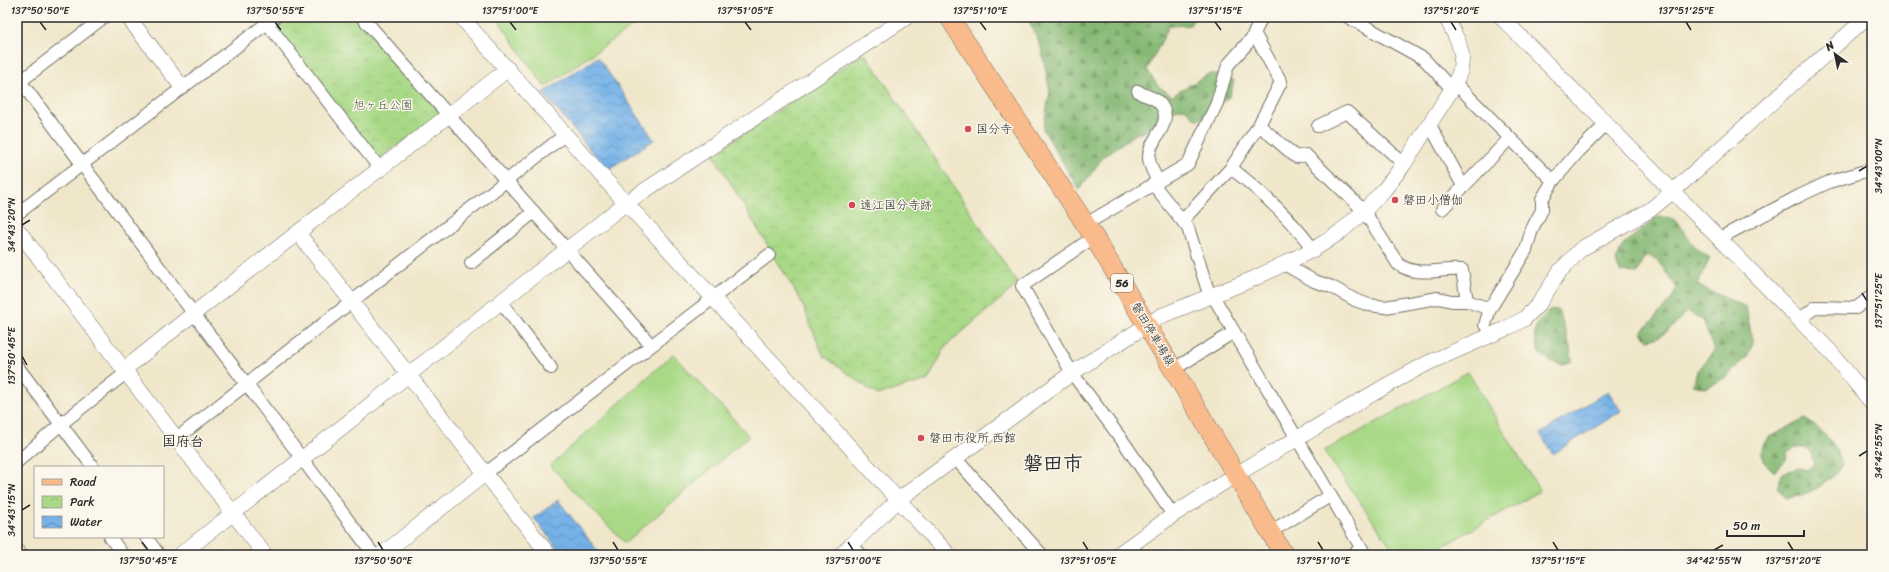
<svg xmlns="http://www.w3.org/2000/svg" width="1889" height="572" font-family="Sriracha,'Klee One',sans-serif">
  <defs>
    <pattern id="forest-firs" width="22" height="20" patternUnits="userSpaceOnUse"><rect width="22" height="20" fill="#86b974"/><path d="M5 1l3.5 6h-7zM16 11l3.5 6h-7z" fill="#6e975f"/></pattern>
    <pattern id="park-crowns" width="20" height="18" patternUnits="userSpaceOnUse"><rect width="20" height="18" fill="#a9d987"/><path d="M2 6a3 3 0 1 1 6 0M12 15a3 3 0 1 1 6 0" fill="none" stroke="#92ba75"/></pattern>
    <pattern id="water-waves" width="16" height="10" patternUnits="userSpaceOnUse"><rect width="16" height="10" fill="#76b2e8"/><path d="M0 5q4-4 8 0t8 0" fill="none" stroke="#6191bc"/></pattern>
  </defs>
  <rect width="100%" height="100%" fill="#fbf7ec"/>
  <filter id="ink" filterUnits="userSpaceOnUse"><feTurbulence type="fractalNoise" baseFrequency=".025" numOctaves="2"/><feDisplacementMap in="SourceGraphic" scale="8" xChannelSelector="R" yChannelSelector="G"/><feConvolveMatrix kernelMatrix="1 2 1 2 8 2 1 2 1" color-interpolation-filters="sRGB"/></filter>
  <filter id="wash" filterUnits="userSpaceOnUse"><feTurbulence type="fractalNoise" baseFrequency=".012" numOctaves="4" result="noise"/><feDisplacementMap in="SourceGraphic" scale="16" xChannelSelector="R" yChannelSelector="G"/><feGaussianBlur stdDeviation="0.9" result="paint"/><feColorMatrix in="noise" values="0 0 0 0 0 0 0 0 0 0 0 0 0 0 0 0 0 1.4 0 .05"/><feComposite in="paint" operator="in"/></filter>
  <g filter="url(#wash)">
    <rect width="100%" height="100%" fill="#f0e7cb"/>
    <g fill="url(#forest-firs)" stroke="#587250">
      <path d="M1027,17H1195L1190,25L1169,26L1147,70L1158,86L1172,96L1208,74H1217L1234,80L1230,96L1205,118C1195,122 1191,115 1185,108L1175,110L1157,128L1135,134L1104,156L1079,190L1043,129L1050,92L1041,47Z"/>
      <path d="M1657,217C1682,216 1680,229 1693,244C1697,249 1704,254 1710,258L1697,285L1746,307L1753,344L1746,358L1728,376L1706,388L1693,385L1697,372L1714,351L1703,320L1687,311C1676,323 1665,338 1648,340L1641,333L1671,300L1677,288L1658,261L1648,255L1642,261L1637,273L1620,272L1616,261L1623,245Z"/>
      <path d="M1549,310H1559L1570,347L1572,361L1562,365L1551,361L1539,353C1531,327 1533,330 1549,310Z"/>
      <path d="M1805,419C1823,431 1836,443 1842,464C1832,482 1807,497 1786,498L1777,487L1783,473L1798,468L1807,470L1814,464L1811,453L1806,448L1796,447L1787,453L1786,460L1774,472L1765,463L1761,451L1769,437Z"/>
    </g>
    <g fill="url(#park-crowns)" stroke="#6a8259">
      <path d="M279,17H356L439,112L438,116L380,158L376,157L275,26V20Z"/>
      <path d="M865,53L1018,284L946,346L928,380L877,395L823,355L801,301L713,154Z"/>
    </g>
    <g fill="#a9d987" stroke="#6a8259">
      <path d="M496,17H646L545,87Z"/>
      <path d="M673,354L749,436L625,543L550,466Z"/>
      <path d="M1468,372L1540,491L1427,555H1397L1324,451Z"/>
    </g>
    <g fill="url(#water-waves)" stroke="#506e8a">
      <path d="M598,57L654,140L607,170L543,93Z"/>
      <path d="M1608,391L1621,411L1553,454L1540,434Z"/>
      <path d="M558,500L601,555H563L534,518Z"/>
    </g>
  </g>
  <g filter="url(#ink)">
    <g fill="none" stroke-linecap="round" stroke-linejoin="round">
      <g stroke="#706d63" stroke-width="14">
        <g id="minor">
          <path d="M362,17L651,345"/>
          <path d="M1348,17L1424,59L1452,89"/>
          <path d="M267,23L381,170"/>
          <path d="M17,77L374,555"/>
          <path d="M1455,83L1553,181"/>
          <path d="M17,84L104,17"/>
          <path d="M1138,91C1145,98 1153,94 1161,105C1175,125 1147,139 1149,159C1150,167 1154,174 1158,181"/>
          <path d="M1259,125L1296,157L1306,155L1364,211L1398,264C1417,278 1440,268 1462,270L1467,301"/>
          <path d="M1430,125L1463,186"/>
          <path d="M1318,126L1347,112L1404,164"/>
          <path d="M1231,168C1262,192 1290,218 1313,249"/>
          <path d="M1153,184L1188,228L1210,297"/>
          <path d="M1442,209L1510,138"/>
          <path d="M17,214L275,17"/>
          <path d="M1183,220L1231,168L1259,125L1281,82L1254,33"/>
          <path d="M1086,224L1188,164L1217,103L1228,65L1252,38L1262,17"/>
          <path d="M1094,237L1022,286L1072,373L1125,444L1173,515"/>
          <path d="M1718,239L1799,196L1829,182L1872,169"/>
          <path d="M471,263L534,212"/>
          <path d="M1284,264L1314,281L1332,287L1355,300L1369,305L1385,307L1438,298L1452,301H1467L1490,309"/>
          <path d="M1213,296L1362,549L1352,555"/>
          <path d="M501,302L551,368"/>
          <path d="M1799,320L1816,307L1856,308L1872,296"/>
          <path d="M1485,325L1490,309L1526,250L1532,229L1542,210V199L1553,181L1577,153L1606,124"/>
          <path d="M17,366L93,467"/>
          <path d="M1174,369L1234,332"/>
          <path d="M176,439L566,134"/>
          <path d="M955,458L1042,555"/>
          <path d="M17,462L61,424L127,372"/>
          <path d="M486,473L769,255"/>
          <path d="M1270,532L1330,496"/>
          <path d="M110,537L123,555"/>
          <path d="M146,537L159,555"/>
          <path d="M852,545L861,555"/>
          <path d="M1131,545L1138,555"/>
          <path d="M17,550L21,555"/>
        </g>
      </g>
      <g stroke="#706d63" stroke-width="16">
        <g id="tertiary">
          <path d="M128,17L182,87"/>
          <path d="M461,17L626,203L949,555"/>
          <path d="M1501,17L1829,350L1872,403"/>
          <path d="M17,229L265,555"/>
          <path d="M298,233L549,555"/>
          <path d="M125,369L193,314L508,69"/>
          <path d="M180,555L626,203L907,17"/>
          <path d="M381,555L486,473"/>
          <path d="M841,555L898,500L1072,373L1161,316L1253,279L1316,248L1340,232L1362,213L1384,190L1404,164L1452,89L1460,72L1462,56L1458,41L1446,17"/>
          <path d="M1117,555L1173,515L1237,474L1389,384L1428,363L1505,329L1524,319L1538,305L1560,271L1581,249L1650,210L1672,192L1867,17"/>
        </g>
      </g>
      <g stroke="#706d63" stroke-width="20">
        <path id="primary" d="M949,17L1094,237L1284,555"/>
      </g>
      <use href="#minor" stroke="#fff" stroke-width="12"/>
      <use href="#tertiary" stroke="#fff" stroke-width="15"/>
      <use href="#primary" stroke="#fabb8c" stroke-width="19"/>
    </g>
  </g>
  <path fill="none" stroke="#2b2b2b" stroke-width="1.5" d="M40,22L46,30M275,22L281,30M510,22L516,30M745,22L751,30M980,22L986,30M1215,22L1221,30M1451,22L1456,30M1686,22L1691,30M1859,171L1867,166M22,225L30,220M1862,293L1867,301M22,356L27,365M1859,456L1867,451M22,510L30,505M142,542L148,550M378,542L383,550M613,542L618,550M848,542L853,550M1083,542L1088,550M1318,542L1323,550M1553,542L1558,550M1788,542L1793,550M1714,550L1723,545"/>
  <g fill="#d1495b" stroke="#fbf7ec" stroke-width="1.5">
    <circle cx="968" cy="129" r="4"/>
    <circle cx="1395" cy="200" r="4"/>
    <circle cx="852" cy="205" r="4"/>
    <circle cx="921" cy="438" r="4"/>
  </g>
  <g text-anchor="middle" dominant-baseline="central" stroke-width="3" stroke-linejoin="round" paint-order="stroke">
    <rect fill="#fbf7ec" stroke="#696865" stroke-width="1" x="1111" y="274" width="22" height="18" rx="3"/>
    <g font-size="11" font-weight="bold" fill="#2b2b2b">
      <text x="1122" y="283">56</text>
    </g>
    <g font-size="12" fill="#4a5642" stroke="#fbf7ec">
      <text x="383" y="105">旭ヶ丘公園</text>
    </g>
    <g font-size="12" fill="#2b2b2b" stroke="#fbf7ec" text-anchor="start">
      <text x="976" y="129">国分寺</text>
      <text x="1403" y="200">磐田小僧伽</text>
      <text x="860" y="205">遠江国分寺跡</text>
      <text x="929" y="438">磐田市役所 西館</text>
    </g>
    <g font-size="12" fill="#2b2b2b" stroke="#fbf7ec">
      <text transform="translate(1153 334) rotate(59)">磐田停車場線</text>
    </g>
    <g font-size="14" font-weight="bold" fill="#2b2b2b" stroke="#fbf7ec">
      <text x="183" y="441">国府台</text>
    </g>
    <g font-size="20" font-weight="bold" fill="#2b2b2b" stroke="#fbf7ec">
      <text x="1053" y="463">磐田市</text>
    </g>
  </g>
  <rect width="1889" height="572" fill="none" stroke="#fbf7ec" stroke-width="44"/>
  <rect x="34" y="466" width="130" height="72" fill="#fbf7ec" stroke="#a8a59f"/>
  <rect x="42" y="479" width="20" height="6" fill="#fabb8c" stroke="#a8a59f"/>
  <text x="70" y="486" font-size="12" fill="#2b2b2b">Road</text>
  <rect x="42" y="496" width="20" height="12" fill="url(#park-crowns)" stroke="#a8a59f"/>
  <text x="70" y="506" font-size="12" fill="#2b2b2b">Park</text>
  <rect x="42" y="516" width="20" height="12" fill="url(#water-waves)" stroke="#a8a59f"/>
  <text x="70" y="526" font-size="12" fill="#2b2b2b">Water</text>
  <g transform="translate(1835 54) rotate(327)" stroke="#fbf7ec" stroke-width="3" paint-order="stroke">
  <path d="M0-3L7 15L0 10L-7 15Z" fill="#2b2b2b"/>
  <text y="-6" font-size="11" font-weight="bold" text-anchor="middle" fill="#2b2b2b">N</text>
  </g>
  <path d="M1727 530v6h77v-6" fill="none" stroke="#2b2b2b" stroke-width="2"/>
  <text x="1733" y="530" font-size="12" fill="#2b2b2b" stroke="#fbf7ec" stroke-width="3" paint-order="stroke">50 m</text>
  <rect x="22" y="22" width="1845" height="528" fill="none" stroke="#2b2b2b" stroke-width="1.5"/>
  <g font-size="10" text-anchor="middle" fill="#2b2b2b">
    <text x="40" y="14">137°50'50"E</text>
    <text x="275" y="14">137°50'55"E</text>
    <text x="510" y="14">137°51'00"E</text>
    <text x="745" y="14">137°51'05"E</text>
    <text x="980" y="14">137°51'10"E</text>
    <text x="1215" y="14">137°51'15"E</text>
    <text x="1451" y="14">137°51'20"E</text>
    <text x="1686" y="14">137°51'25"E</text>
    <text transform="translate(1878 166) rotate(-90)" y="4">34°43'00"N</text>
    <text transform="translate(11 225) rotate(-90)" y="4">34°43'20"N</text>
    <text transform="translate(1878 301) rotate(-90)" y="4">137°51'25"E</text>
    <text transform="translate(11 356) rotate(-90)" y="4">137°50'45"E</text>
    <text transform="translate(1878 451) rotate(-90)" y="4">34°42'55"N</text>
    <text transform="translate(11 510) rotate(-90)" y="4">34°43'15"N</text>
    <text x="148" y="564">137°50'45"E</text>
    <text x="383" y="564">137°50'50"E</text>
    <text x="618" y="564">137°50'55"E</text>
    <text x="853" y="564">137°51'00"E</text>
    <text x="1088" y="564">137°51'05"E</text>
    <text x="1323" y="564">137°51'10"E</text>
    <text x="1558" y="564">137°51'15"E</text>
    <text x="1714" y="564">34°42'55"N</text>
    <text x="1793" y="564">137°51'20"E</text>
  </g>
</svg>
